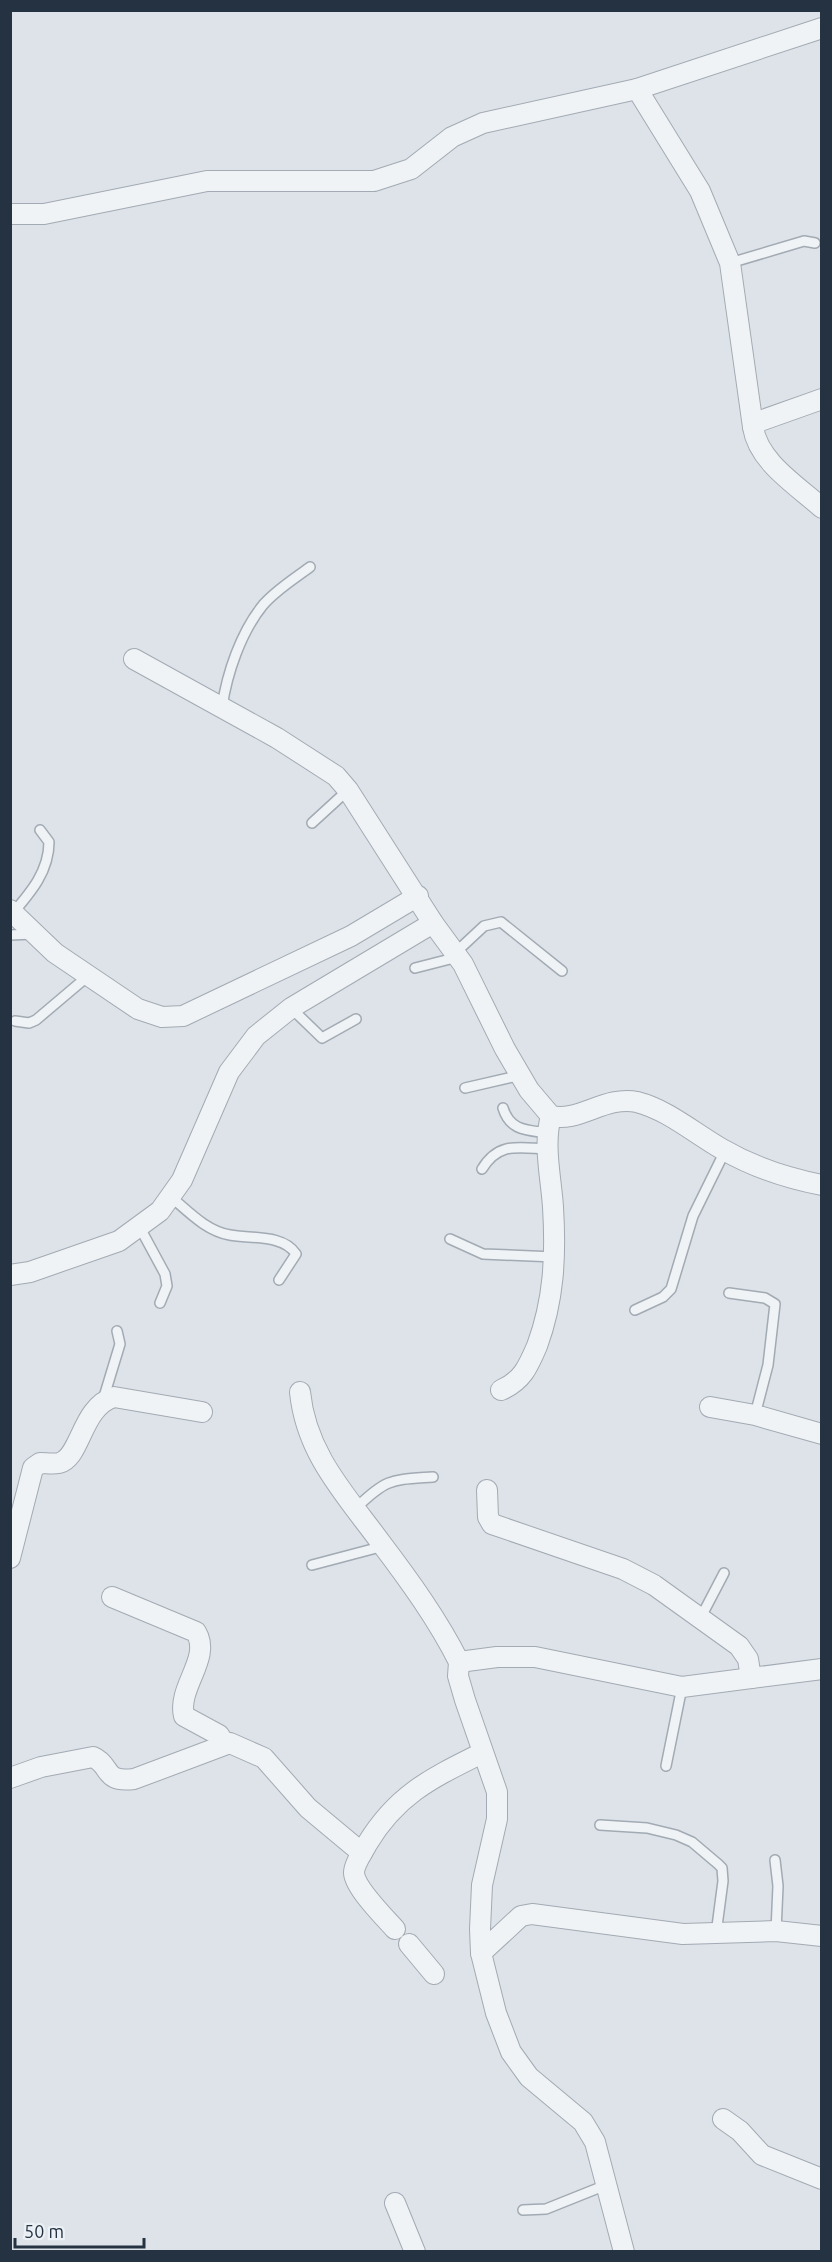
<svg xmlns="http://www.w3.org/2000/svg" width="832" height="2262" font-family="Ubuntu,sans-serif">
  <rect width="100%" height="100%" fill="#dde3e8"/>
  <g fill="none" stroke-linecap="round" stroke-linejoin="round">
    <g stroke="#a2aab3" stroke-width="12">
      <g id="lane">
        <path d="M730,263L804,241L815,243"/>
        <path d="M222,707C227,673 241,632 263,605C276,590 294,579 310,567"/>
        <path d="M312,823L348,790"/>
        <path d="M13,913C31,892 49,871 49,842L40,830"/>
        <path d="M10,935L33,934"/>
        <path d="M455,953L484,926L501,922L562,971"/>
        <path d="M415,968L458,957"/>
        <path d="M291,1008L322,1038L356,1019"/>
        <path d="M15,1021L29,1023L36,1020L88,976"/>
        <path d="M465,1088L521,1075"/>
        <path d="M503,1108C510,1131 527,1130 548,1133"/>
        <path d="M482,1169C499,1141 519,1148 548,1149"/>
        <path d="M170,1196C188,1211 206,1231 230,1235C250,1239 283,1234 296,1254L279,1280"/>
        <path d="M139,1226L165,1274L167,1286L160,1303"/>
        <path d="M450,1239L483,1254L555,1257"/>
        <path d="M729,1293L765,1298L775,1304L768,1365L755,1415"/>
        <path d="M635,1310L663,1297L671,1289L693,1216L725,1151"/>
        <path d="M103,1400L120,1344L117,1331"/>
        <path d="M356,1508C387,1478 391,1480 433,1477"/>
        <path d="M312,1565L384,1546"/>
        <path d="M701,1617L724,1573"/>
        <path d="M666,1766L682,1687"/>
        <path d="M600,1825L647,1828L676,1835L692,1842L718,1864L722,1868L723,1881L716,1934"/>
        <path d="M775,1860L778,1886L776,1931"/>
        <path d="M523,2210L546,2209L606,2185"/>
      </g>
    </g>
    <g stroke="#a2aab3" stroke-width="22">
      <g id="street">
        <path d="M637,89L700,191L730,263L753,427"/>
        <path d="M10,214H44L207,181H374L411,169L452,137L483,123L637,89L822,28"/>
        <path d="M822,399L760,421L753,427C758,462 798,486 822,508"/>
        <path d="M134,659L277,738L336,776L348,790L433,923L463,964L505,1049L529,1090L551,1116C578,1123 606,1095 637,1102C668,1110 694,1133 722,1149C753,1167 786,1178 822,1185"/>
        <path d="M10,910L55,953L138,1009L162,1017L183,1016L351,936L418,896"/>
        <path d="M10,1275L30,1272L119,1241L160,1211L182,1180L229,1072L256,1036L291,1008L433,923"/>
        <path d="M501,1390C522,1381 528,1367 537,1346C554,1300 556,1256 553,1207C551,1177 543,1145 551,1116"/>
        <path d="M300,1392C306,1454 346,1495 381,1543C409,1580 438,1620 459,1662L458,1676L465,1700L497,1792V1819L482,1885L480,1929L481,1953L496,2013L511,2052L529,2077L583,2122L595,2142L624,2252"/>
        <path d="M710,1407L755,1415L822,1434"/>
        <path d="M487,1490L488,1517L492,1524L623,1569L654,1585L739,1646L748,1659L751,1678"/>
        <path d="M10,1558L33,1468L40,1463C46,1463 53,1464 59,1463C81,1458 81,1407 114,1397L202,1412"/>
        <path d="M112,1597L196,1632C212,1658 177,1687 184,1716L219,1735L225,1744"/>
        <path d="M459,1662L497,1657H535L682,1687L822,1669"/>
        <path d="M10,1778L41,1767L93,1757C112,1765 102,1783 134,1779L230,1743L264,1758L308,1808L362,1853"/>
        <path d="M395,1929C385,1918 355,1888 354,1873C354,1864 363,1852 367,1844C397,1794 432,1778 482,1753"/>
        <path d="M409,1944L434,1974"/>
        <path d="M481,1953L521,1916L532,1914L683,1934L776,1931L822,1936"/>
        <path d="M723,2119L740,2131L762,2155L822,2179"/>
        <path d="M395,2203L415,2252"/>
      </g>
    </g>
    <use href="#lane" stroke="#f0f3f6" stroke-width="9"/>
    <use href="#street" stroke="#f0f3f6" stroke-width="20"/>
  </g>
  <rect width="832" height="2262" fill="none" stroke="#253241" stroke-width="24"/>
  <path d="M15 2238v9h129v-9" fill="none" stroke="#253241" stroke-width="3"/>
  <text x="24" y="2238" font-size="18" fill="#253241" stroke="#ecf1f6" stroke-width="4.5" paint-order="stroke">50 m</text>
</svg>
